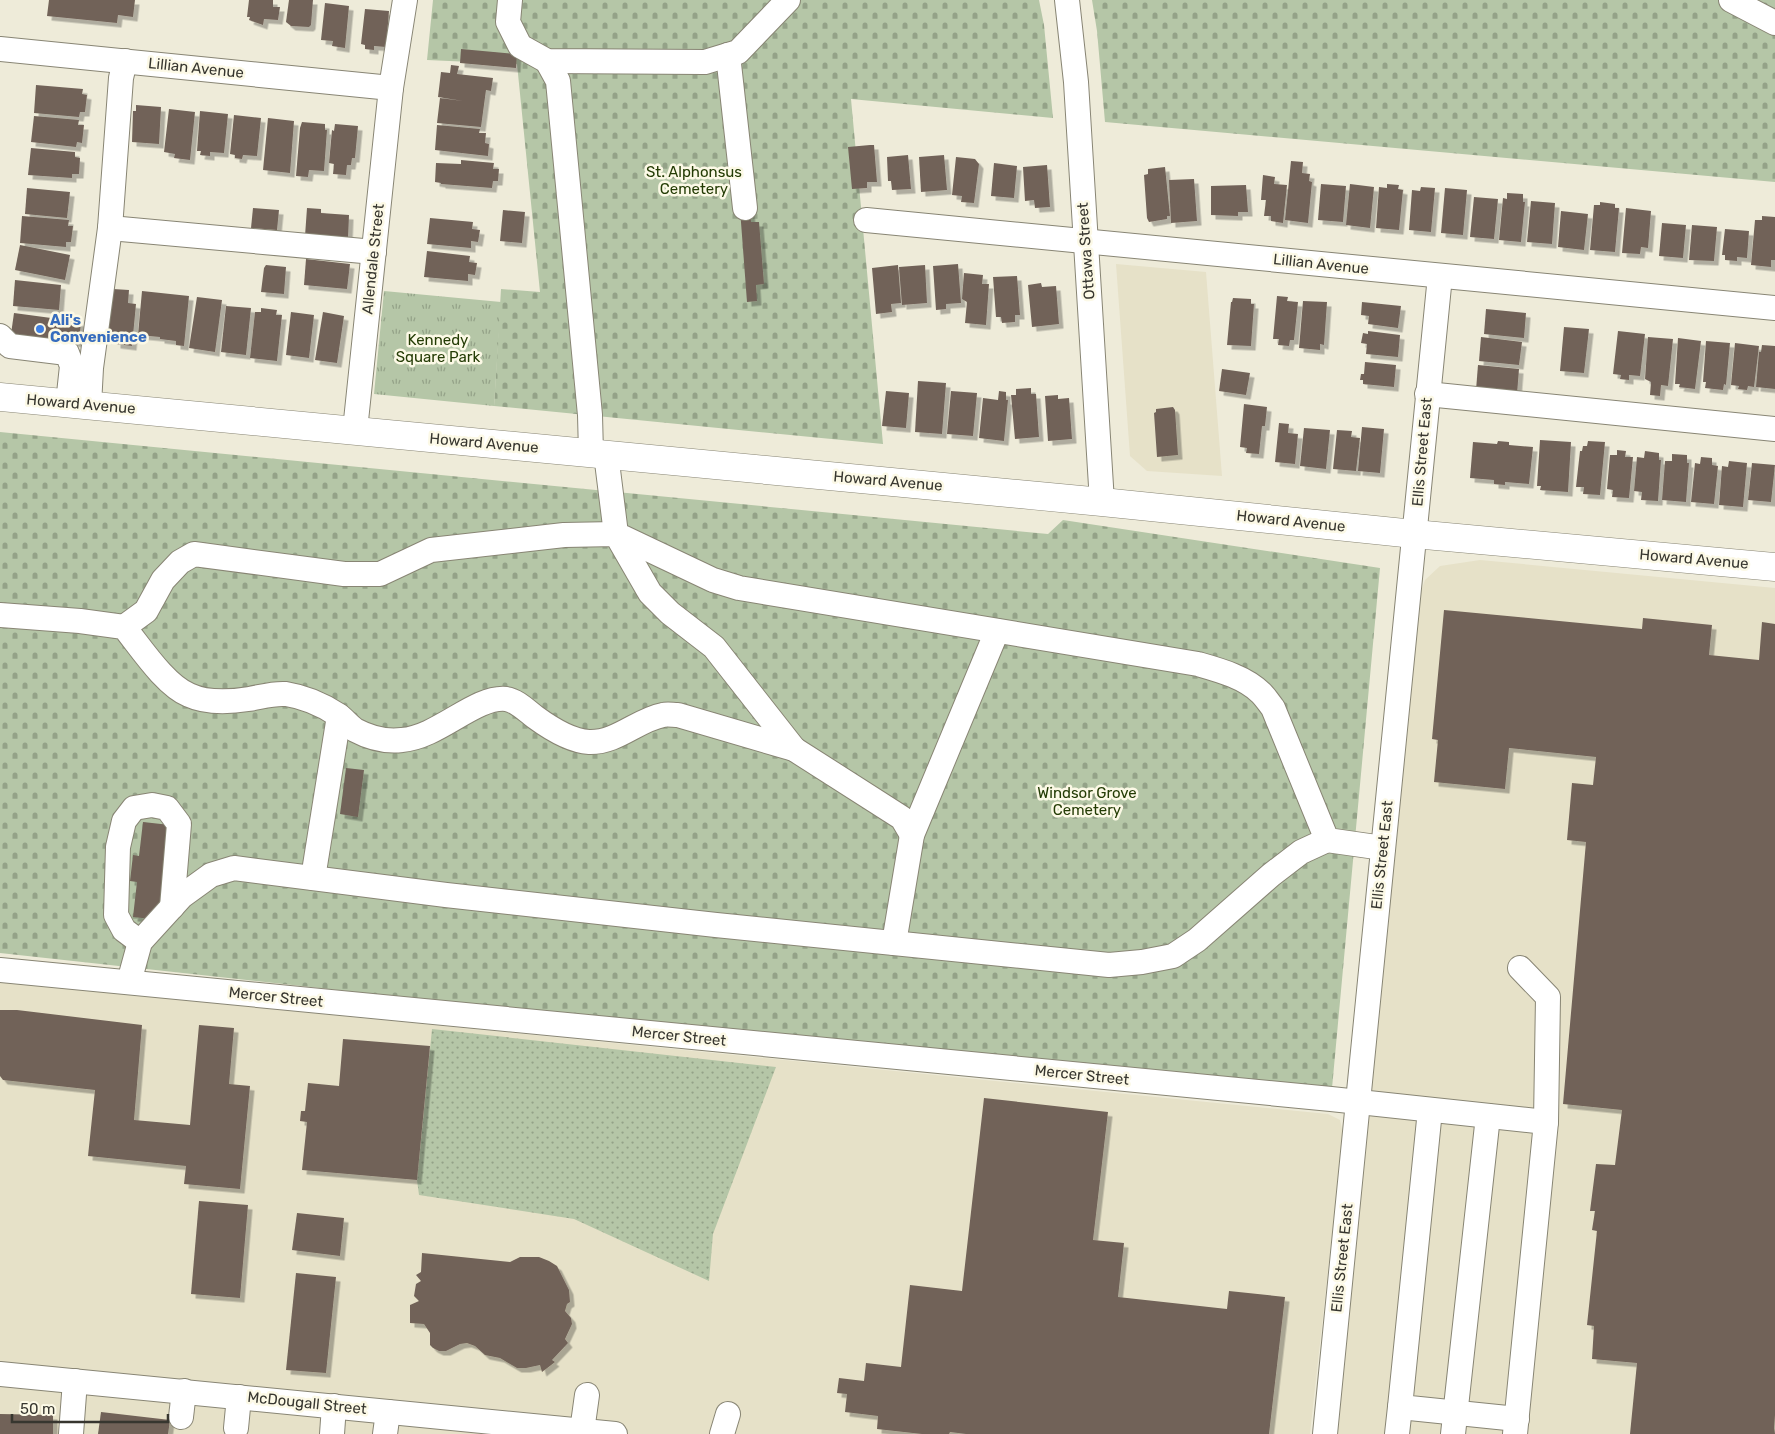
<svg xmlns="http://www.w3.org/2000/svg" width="1775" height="1434" font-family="Rubik,sans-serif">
  <defs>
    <pattern id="grass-dots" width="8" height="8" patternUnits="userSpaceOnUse" patternTransform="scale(1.25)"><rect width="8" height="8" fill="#b5c6a7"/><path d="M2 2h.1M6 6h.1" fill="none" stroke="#94a288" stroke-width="1.8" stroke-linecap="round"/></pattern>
    <pattern id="cemetery-stones" width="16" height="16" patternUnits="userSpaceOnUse" patternTransform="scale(1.25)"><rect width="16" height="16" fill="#b5c6a7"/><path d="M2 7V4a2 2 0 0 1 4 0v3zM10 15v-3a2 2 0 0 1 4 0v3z" fill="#94a288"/></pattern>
    <pattern id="park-tufts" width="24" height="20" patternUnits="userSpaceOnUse" patternTransform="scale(1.25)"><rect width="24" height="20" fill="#b5c6a7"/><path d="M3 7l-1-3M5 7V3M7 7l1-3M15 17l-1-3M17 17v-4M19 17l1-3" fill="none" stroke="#94a288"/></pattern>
    <filter id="shadow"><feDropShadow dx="4.5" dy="4.5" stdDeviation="0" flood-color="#0004"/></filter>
  </defs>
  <rect width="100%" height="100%" fill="#eeebd9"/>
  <g fill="#e6e1c8">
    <path d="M1116,264L1206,272L1222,476L1147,471L1130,456Z"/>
    <path d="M1480,560L1775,588V1434H1337L1416,605L1425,580L1440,566Z"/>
    <path d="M0,982L1328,1114L1340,1120L1343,1134L1310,1434H0Z"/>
  </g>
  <path fill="url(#grass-dots)" d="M432,1029L776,1067L713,1234L709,1281L574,1219L419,1195L417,1180Z"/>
  <g fill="url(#cemetery-stones)">
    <path d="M433,0H1039L1044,25L1053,118L851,99L883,444L494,406L501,289L540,292L517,64L427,60Z"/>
    <path d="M1092,0H1775V182L1105,122L1097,31Z"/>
    <path d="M0,432L1048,534L1063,520L1380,568L1331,1099L0,953Z"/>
  </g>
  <path fill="url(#park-tufts)" d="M384,291L501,302L494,406L374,394Z"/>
  <g fill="#716258" filter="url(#shadow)">
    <path d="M49,0H135L133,17L118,15L117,23L47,16Z"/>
    <path d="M249,0H273V7H280L278,20L264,19L263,25L249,20L250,17H247Z"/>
    <path d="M289,0H313L311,25L309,27L291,26L286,22Z"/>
    <path d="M325,3L349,6L345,48L332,46L333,41L321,40Z"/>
    <path d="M365,9L389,11L386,47L374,46V50L365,49V45L361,44Z"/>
    <path d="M461,49L517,54L516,68L460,63Z"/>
    <path d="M451,65L459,66L457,74L493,78L491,91L486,90L481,127L437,123L440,98L463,101L438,97L441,72L450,73Z"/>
    <path d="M36,85L83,89L82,94L87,95L85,112H80L79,117L34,113Z"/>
    <path d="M136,105L161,107L159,144L132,142L133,111H136Z"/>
    <path d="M169,109L195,112L190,160L174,158L175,154L164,152Z"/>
    <path d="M200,111L228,114L224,153L210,152V156L200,155L201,151H197Z"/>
    <path d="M234,115L261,118L257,156L243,155L242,159L235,158V155L230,154Z"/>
    <path d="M34,116L79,120L78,125H84L82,143L77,142L76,147L31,142Z"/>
    <path d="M268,118L294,121L290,173L263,170Z"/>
    <path d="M302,122L325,124V130H327L324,171L309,170L308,177L296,176L300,128Z"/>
    <path d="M335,124L358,126L355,158H352L351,165H347L346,175L333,174L334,164L329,163L332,130L334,131Z"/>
    <path d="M437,125L480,129L479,133H486L485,143L489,144L488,156L435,150Z"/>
    <path d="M870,145H874L877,182H867V188L852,189L848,147Z"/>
    <path d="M31,148L75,152V157L80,158L79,174H72V178L28,175Z"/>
    <path d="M908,155L911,189L892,190L891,181H888L887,157Z"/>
    <path d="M944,155L947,190L921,192L919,157Z"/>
    <path d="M956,157L975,159L979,164L974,203L961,202L962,196L952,195Z"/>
    <path d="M461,160L494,163L493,169H499L498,181H493L492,188L441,184V183L435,182L436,163L461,164Z"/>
    <path d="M1291,161L1303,162L1302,173L1310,174L1309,181L1312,182L1308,223L1285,220Z"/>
    <path d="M994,163L1017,166L1014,198L991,196Z"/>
    <path d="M1047,165L1050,207L1035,208L1034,200L1025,201L1023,167Z"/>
    <path d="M1165,167L1170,216H1167V219L1149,222L1147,218L1144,175L1148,174V169Z"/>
    <path d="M1263,175L1275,177L1274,184L1287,185L1283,223L1271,221V216H1264L1266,200H1261Z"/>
    <path d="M1194,179L1197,221L1171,223L1169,180Z"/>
    <path d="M1321,184L1346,186L1343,222L1318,220Z"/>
    <path d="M1350,184L1374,187L1370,228L1346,225Z"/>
    <path d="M1387,184L1399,185L1398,189L1403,190L1399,230L1376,228L1379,187L1387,188Z"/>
    <path d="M1246,185L1248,212H1238V216L1211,215V186Z"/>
    <path d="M1421,187L1435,188L1431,232L1409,230L1412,190L1420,191Z"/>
    <path d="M27,188L70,192L67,218L25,214Z"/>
    <path d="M1445,188L1467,190L1463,235L1441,233Z"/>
    <path d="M1507,193L1523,194V202H1525L1521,242L1499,240L1503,198L1507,199Z"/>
    <path d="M1474,197L1498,199L1494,239L1470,237Z"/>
    <path d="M1531,201L1555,203L1552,244L1527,242Z"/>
    <path d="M1600,202L1615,204V208H1619L1615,252L1590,250L1594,205H1600Z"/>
    <path d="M253,208L279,210L277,230L251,228Z"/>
    <path d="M307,208L321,209V213L349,215L348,239L305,236Z"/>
    <path d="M750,208L751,222H759L764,284L756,285L757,301L747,302L740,209Z"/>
    <path d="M1626,208L1651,211L1648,248L1641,247L1640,254L1622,253Z"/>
    <path d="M503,210L525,212L522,243L500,241Z"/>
    <path d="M1561,211L1588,214L1584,250L1558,247Z"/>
    <path d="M22,216L69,220L68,226H73L71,242H66V247L20,243Z"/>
    <path d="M1762,216L1775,217V260H1771V267L1751,265L1755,220H1762Z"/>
    <path d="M430,218L473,222L472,229L480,230L478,242L471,241V248L427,244Z"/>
    <path d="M1662,223L1686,225L1683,258L1659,256Z"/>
    <path d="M1692,225L1717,227L1714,261L1689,260Z"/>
    <path d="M1725,229L1749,231L1747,258L1737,257V261L1725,260V255H1722Z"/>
    <path d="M20,245L70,255L65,280L15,270Z"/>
    <path d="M427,251L470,256L469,262L477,263L475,275L468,274V281L424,277Z"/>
    <path d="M306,259L350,264L347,289L304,285Z"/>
    <path d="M958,264L961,303L946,304V309L936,310L933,266Z"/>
    <path d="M266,265L286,267L284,294L261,292L264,268Z"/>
    <path d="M898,265L901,303L891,304L892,312L876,314L872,268Z"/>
    <path d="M925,265L927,303L902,305L899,267Z"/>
    <path d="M964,273L983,275L982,284H989L986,325L965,323L967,302L962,299Z"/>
    <path d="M1017,276L1020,315H1015V322L1002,323L1001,317H996L993,277Z"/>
    <path d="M15,280L61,285L59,310L13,306Z"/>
    <path d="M1041,283L1042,287L1056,286L1059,324L1032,327L1028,285Z"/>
    <path d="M113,289L129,290L128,303L136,304L132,346L116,344V338L107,337Z"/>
    <path d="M142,291L189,296L184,346L176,345V341L160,339V337L138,335Z"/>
    <path d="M1277,296L1288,297L1287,301L1298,302L1294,340H1290L1289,346L1278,345L1279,339H1273Z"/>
    <path d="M197,297L222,300L215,352L189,348Z"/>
    <path d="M1233,298L1251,299V304H1254L1251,346L1227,345L1231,302H1232Z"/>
    <path d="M1303,301L1327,302L1324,345L1320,344V350L1299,348Z"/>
    <path d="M1362,302L1401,306L1398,328L1368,324L1369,316L1361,315Z"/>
    <path d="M226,306L251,308L246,355L221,352Z"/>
    <path d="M261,308L277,310L276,315H282L277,361L250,358L255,312H261Z"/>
    <path d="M1486,309L1526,313L1524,338L1484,334Z"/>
    <path d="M291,312L314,315L309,358L286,355Z"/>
    <path d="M323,312L344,316L337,363L315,360Z"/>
    <path d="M14,313L81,322L79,343L11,334Z"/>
    <path d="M1564,327L1589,329L1584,373L1560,371Z"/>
    <path d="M1368,331L1400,335L1398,357L1366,354L1367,344L1361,343L1363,333L1368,334Z"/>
    <path d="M1618,331L1645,334L1640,376L1629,375V380L1620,379L1621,375L1613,374Z"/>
    <path d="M1481,337L1522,342L1519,365L1479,361Z"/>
    <path d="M1648,337L1673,339L1668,386L1661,385L1660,396L1650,395L1651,382L1645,379Z"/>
    <path d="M1678,338L1701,341L1695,389L1679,387L1680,384H1675Z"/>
    <path d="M1706,341L1730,343L1726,385L1724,384L1723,390L1705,388L1706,382H1703Z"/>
    <path d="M1735,343L1759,346L1754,387L1748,386L1747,390L1738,389L1739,386L1731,385Z"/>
    <path d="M1762,345L1775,346V389L1756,387L1759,352H1761Z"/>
    <path d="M1365,362L1396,365L1394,387L1363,384V380H1360L1361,374H1364Z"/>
    <path d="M1478,365L1519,369L1517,394L1476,390Z"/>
    <path d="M1222,369L1250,373L1246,395L1219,391Z"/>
    <path d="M918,381L946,383L942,434L915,432Z"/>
    <path d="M1031,388V394H1036L1039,437L1015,439L1011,395H1016V389Z"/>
    <path d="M886,391L909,393L906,428L882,426Z"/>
    <path d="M951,391L977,393L973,436L947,434Z"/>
    <path d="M999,391L1006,392V400H1008L1004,441L979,438L983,398L998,400Z"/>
    <path d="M1058,395V399L1069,398L1072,439L1048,441L1045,396Z"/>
    <path d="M1244,404L1267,407L1265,426H1262L1259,454L1246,453L1247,448L1240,447Z"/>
    <path d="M1173,407L1175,410L1178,455L1157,457L1154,413L1156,412V409Z"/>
    <path d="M1279,423L1289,424L1288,433L1298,434L1295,464L1275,462Z"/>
    <path d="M1362,427L1384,429L1380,473L1358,471Z"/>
    <path d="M1304,428L1330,430L1326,469L1300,466Z"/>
    <path d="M1337,430L1352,431L1351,437L1360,438L1356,471L1333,469Z"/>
    <path d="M1540,440L1571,442L1568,492L1540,490L1541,486H1537Z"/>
    <path d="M1498,441L1509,442V445L1533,447L1529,484L1505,482V485L1494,484V480L1470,478L1473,442L1497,444Z"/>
    <path d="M1588,441L1605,442L1600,495L1583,494L1584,487H1576L1580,451H1582L1583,446H1587Z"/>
    <path d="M1617,450L1626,451L1625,457H1633L1629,498L1612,497L1613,490L1607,489L1610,455H1617Z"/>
    <path d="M1645,451L1659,453V460H1661L1658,501L1641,500L1642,492L1634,491L1637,457L1644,458Z"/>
    <path d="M1672,454L1687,455V463H1689L1686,502L1662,500L1665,461H1672Z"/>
    <path d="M1701,457L1712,458V465L1718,466L1714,504L1691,502L1695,463L1700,464Z"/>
    <path d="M1729,461L1747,463L1743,507L1719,505L1722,466L1728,467Z"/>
    <path d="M1752,463L1775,465L1771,502L1748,500Z"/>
    <path d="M1444,610L1642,629L1643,618L1712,625L1709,655L1759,660L1762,622L1775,624V1415L1774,1428L1775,1434H1630L1637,1363L1592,1359L1594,1326L1587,1325L1597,1231L1592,1230L1595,1211H1590L1596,1164L1615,1165L1622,1110L1563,1104L1586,842L1567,840L1572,783L1593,785L1596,757L1509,748L1505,789L1434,782L1438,740L1432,739Z"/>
    <path d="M346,768L364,770L358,817L340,814Z"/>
    <path d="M143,822L170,825L161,920L133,917L137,882L130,881L133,855L139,856Z"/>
    <path d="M0,1010H17L142,1025L134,1120L190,1125L199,1025L234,1028L229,1084L250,1086L240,1189L184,1184L186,1166L88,1156L95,1090L3,1080L0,1076Z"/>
    <path d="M343,1039L430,1046L417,1180L302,1170L307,1122L300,1121L301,1111H305L308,1083L339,1086Z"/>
    <path d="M984,1098L1108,1112L1093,1240L1124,1243L1118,1297L1227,1309L1229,1291L1285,1297L1269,1434H966L950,1432L949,1434H922L877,1429L878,1416L845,1412L847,1394L837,1393L839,1378L864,1381L866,1363L901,1367L910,1285L962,1291Z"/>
    <path d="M199,1201L248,1205L240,1298L191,1294Z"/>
    <path d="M297,1213L344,1218L340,1256L292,1250Z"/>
    <path d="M422,1253L510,1262L520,1257H539L549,1261L557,1266L569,1290L570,1302L567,1304L565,1311L571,1318L572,1324L565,1339L568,1343L552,1360L555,1362L542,1372L540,1365L526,1368H517L500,1358L485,1355L475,1346L467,1343L460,1344L446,1351H439L433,1348L430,1345V1333L424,1324L410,1323V1305L419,1301L414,1296L416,1284L421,1281L416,1275L421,1272Z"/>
    <path d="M296,1273L336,1277L326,1373L286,1370Z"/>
    <path d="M101,1412L170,1420L168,1434H98Z"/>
    <path d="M0,1414L53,1415V1434H0Z"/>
  </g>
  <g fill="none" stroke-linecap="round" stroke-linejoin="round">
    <g stroke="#888574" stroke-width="26">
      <g id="minor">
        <path d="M510,0L508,22L520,46L547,61L705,62L738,52L788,0"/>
        <path d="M1067,0L1076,82L1102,502"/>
        <path d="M1731,0L1775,23"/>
        <path d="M0,49L391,88"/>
        <path d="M728,55L745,208"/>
        <path d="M547,61L558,81L590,415L591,453"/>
        <path d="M866,220L1775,308"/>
        <path d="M110,228L374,252"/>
        <path d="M0,336L10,346L67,353L72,366L68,403"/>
        <path d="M1427,394L1775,429"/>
        <path d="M89,405L91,368L110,228L121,78L125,61"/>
        <path d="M355,430L391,88L405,0"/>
        <path d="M606,454L616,534L713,580L739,588L1198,664C1219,670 1245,677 1261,693C1266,698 1269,703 1273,708L1327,840L1383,848"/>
        <path d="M0,615L80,621L124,627C141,648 165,685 189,695C206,703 230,702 249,699C261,697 273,693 286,694C305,697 323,705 338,715C344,719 349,726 355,730C370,738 386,742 402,740C439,737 475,696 506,699C516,700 527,711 535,717C550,728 570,741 589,742C617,743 637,720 663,715C667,714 673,715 678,715L794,749L902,818L912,835"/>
        <path d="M124,627L146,611L163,580L180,562L194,554L344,574H380L431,550L564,535L616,534L650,593L670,613L714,647L794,749"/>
        <path d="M313,878L339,716"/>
        <path d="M140,942L124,930L116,915L118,847L124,821L134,808L152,805L167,808L179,824L172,907"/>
        <path d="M894,943L912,835L997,631"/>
        <path d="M1520,968L1548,997L1546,1122"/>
        <path d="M0,970L1331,1099L1546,1122L1515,1434"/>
        <path d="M129,982L140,942L182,896L211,875L234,868L446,895L716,925L1109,965L1142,962L1173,956L1197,940L1271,875L1301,852L1327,840"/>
        <path d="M1430,1110L1400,1407L1517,1419"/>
        <path d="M0,1374L615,1434"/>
        <path d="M181,1417L184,1391"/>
        <path d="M236,1428L239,1397"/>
        <path d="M582,1431L587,1395"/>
        <path d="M71,1434L75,1381"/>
        <path d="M332,1434L334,1406"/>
        <path d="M385,1434L388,1412"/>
        <path d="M722,1434L728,1414"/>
        <path d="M1325,1434L1440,276"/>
        <path d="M1397,1434L1400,1407"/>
        <path d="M1453,1434L1488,1116"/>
      </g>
    </g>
    <g stroke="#888574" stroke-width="29">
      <path id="major" d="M0,397L1102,502L1414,534L1775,567"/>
    </g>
    <use href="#minor" stroke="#fff" stroke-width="24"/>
    <use href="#major" stroke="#fff" stroke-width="28"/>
  </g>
  <circle fill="#3f7fe0" stroke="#fcf9e6" stroke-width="2" cx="40" cy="329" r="5"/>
  <g text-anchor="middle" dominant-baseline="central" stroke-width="5" stroke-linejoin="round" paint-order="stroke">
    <g font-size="15" fill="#37362f" stroke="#fcf9e6">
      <text transform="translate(196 68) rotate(6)">Lillian Avenue</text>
      <text transform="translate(1086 251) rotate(-94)">Ottawa Street</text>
      <text transform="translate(373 259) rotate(-84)">Allendale Street</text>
      <text transform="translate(1321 264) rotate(6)">Lillian Avenue</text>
      <text transform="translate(81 404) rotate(5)">Howard Avenue</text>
      <text transform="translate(484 443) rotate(5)">Howard Avenue</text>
      <text transform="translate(1422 452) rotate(-85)">Ellis Street East</text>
      <text transform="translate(888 481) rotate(5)">Howard Avenue</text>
      <text transform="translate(1291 521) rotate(6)">Howard Avenue</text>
      <text transform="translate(1694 559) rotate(5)">Howard Avenue</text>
      <text transform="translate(1382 855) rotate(-84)">Ellis Street East</text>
      <text transform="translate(276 997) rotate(6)">Mercer Street</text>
      <text transform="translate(679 1036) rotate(6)">Mercer Street</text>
      <text transform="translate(1082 1075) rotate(6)">Mercer Street</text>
      <text transform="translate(1342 1258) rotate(-84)">Ellis Street East</text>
      <text transform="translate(307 1403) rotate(6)">McDougall Street</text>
    </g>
    <g font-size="15" fill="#243c05" stroke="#fcf9e6">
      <text x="694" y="172">St. Alphonsus<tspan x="694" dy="17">Cemetery</tspan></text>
      <text x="438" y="340">Kennedy<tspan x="438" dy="17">Square Park</tspan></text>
      <text x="1087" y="793">Windsor Grove<tspan x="1087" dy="17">Cemetery</tspan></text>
    </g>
    <g font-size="15" font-weight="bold" fill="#366cbe" stroke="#fcf9e6" text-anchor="start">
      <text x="50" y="320">Ali's<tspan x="50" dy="17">Convenience</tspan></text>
    </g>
  </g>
  <path d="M12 1414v8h156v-8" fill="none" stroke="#37362f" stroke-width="2.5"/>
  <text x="20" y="1414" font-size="15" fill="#37362f" stroke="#fcf9e6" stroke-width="4" paint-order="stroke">50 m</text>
</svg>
